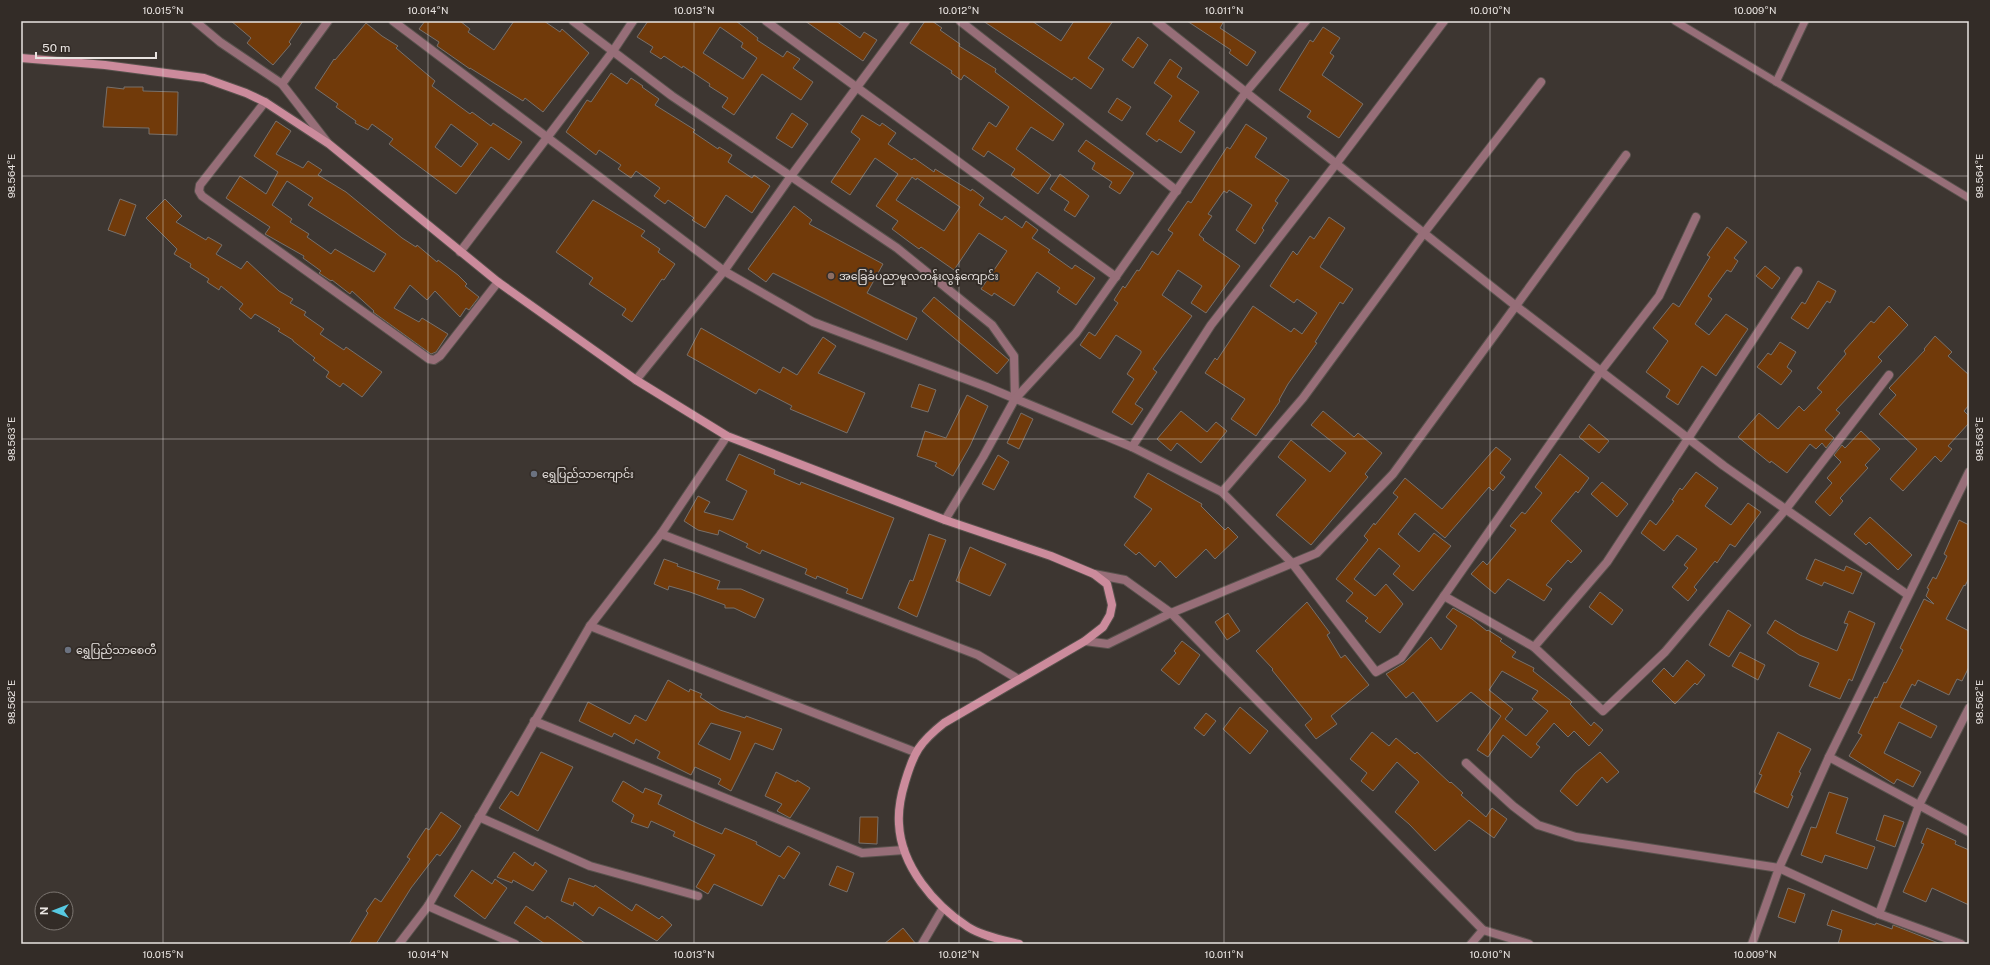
<svg xmlns="http://www.w3.org/2000/svg" width="1990" height="965" font-family="'Public Sans','Noto Sans Myanmar',sans-serif">
  <rect width="100%" height="100%" fill="#3d3631"/>
  <g fill="#713a0a" stroke="#78706a" fill-rule="evenodd">
    <path d="M231,21H303L289,42L291,44L273,65L247,43L251,38Z"/>
    <path d="M425,21H460L470,29L468,32L494,50L514,21H544L560,32L562,29L589,53L543,112L525,98L523,101L470,68V69L437,46L439,42L419,29Z"/>
    <path d="M648,21H736L758,38L757,40L783,57L787,51L800,59L793,68L813,82L801,100L762,74L734,115L722,107L728,98L709,86L710,84L683,66L682,68L664,56L661,59L650,52L653,47L637,37ZM720,27L743,43L741,47L757,58L743,79L703,53Z"/>
    <path d="M805,21H836L860,38L864,32L877,40L863,61Z"/>
    <path d="M925,21H932L942,28L940,30L960,44L959,46L996,69L995,72L1064,124L1053,141L1031,127L1016,149L1051,175L1038,194L1011,175L1015,169L988,151L984,157L972,149L989,122L996,127L1009,107L964,75L961,80L951,73L952,71L910,43Z"/>
    <path d="M983,21H1032L1061,41L1074,21H1113L1088,58L1104,69L1091,89L1074,77L1072,80Z"/>
    <path d="M1187,21H1224L1220,28L1256,52L1247,66L1229,53L1231,50Z"/>
    <path d="M366,23L382,36L398,46L396,48L435,81L432,86L470,114L472,112L491,126L493,123L522,142L509,160L491,147L456,194L389,144L393,139L372,124L368,130L355,123L356,121L336,107L338,104L315,88L334,59L335,60ZM451,124L478,144L461,167L435,147Z"/>
    <path d="M1323,27L1340,38L1330,53L1334,56L1322,75L1363,104L1339,138L1307,117L1311,111L1279,90L1310,40L1313,42Z"/>
    <path d="M1138,37L1148,45L1133,68L1122,60Z"/>
    <path d="M1170,59L1182,68L1177,77L1199,92L1179,121L1195,132L1181,153L1159,139L1157,142L1146,134L1172,96L1154,83Z"/>
    <path d="M611,73L627,84L631,78L643,86L642,87L659,99L655,105L695,130L693,132L718,149L719,147L732,155L728,162L752,178L754,175L770,186L752,213L726,195L705,228L692,220L694,218L668,200L665,204L654,196L660,188L636,171L631,178L618,169L621,165L599,150L596,155L566,132L587,100L591,102Z"/>
    <path d="M107,87L124,89V87H143V91L178,92L177,135L149,134V128L103,127Z"/>
    <path d="M1117,98L1131,107L1122,121L1108,112Z"/>
    <path d="M792,113L808,124L792,148L776,138Z"/>
    <path d="M862,115L880,126L882,123L896,133L888,144L912,160L914,158L934,172L935,169L971,191L972,189L984,198L979,205L1002,220L1005,216L1022,228L1026,221L1038,230L1032,238L1050,250L1048,252L1072,269L1075,265L1095,278L1076,305L1057,292L1060,288L1037,272L1014,306L994,293L992,296L981,289L1007,251L979,233L954,270L921,247L919,249L908,241L892,229L898,221L876,206L898,174L878,160L875,158L850,195L831,182L860,139L851,132ZM912,177L916,180L917,178L960,207L944,231L896,200Z"/>
    <path d="M276,121L291,131L276,154L303,168L308,161L322,170L318,175L346,192L402,238L416,247L417,245L437,262L438,260L458,275L467,284L465,286L479,297L469,310L466,308L460,317L435,291L427,300L410,285L394,308L419,322L422,318L448,334L436,352L431,354L373,312L374,311L352,291L350,294L332,280L331,281L319,273L321,271L303,258L304,256L265,234L270,227L226,198L240,176L266,194L278,172L254,156ZM287,181L313,198L308,205L386,254L374,272L335,249L331,254L307,237L309,234L290,222L292,219L272,205Z"/>
    <path d="M1246,124L1267,138L1255,157L1289,180L1275,201L1278,203L1262,228L1264,230L1255,244L1236,230L1252,205L1229,190L1227,193L1224,191L1208,214L1212,216L1199,235L1204,239L1203,240L1240,266L1206,313L1191,303L1202,286L1178,270L1162,295L1192,316L1153,369L1157,372L1135,404L1143,409L1132,425L1112,412L1134,379L1127,374L1141,353V351L1116,335L1100,359L1080,345L1089,332L1095,336L1118,303L1114,300L1123,286L1125,288L1137,270L1139,271L1152,251L1158,255L1173,233L1168,230L1188,201L1191,203L1227,147L1230,149Z"/>
    <path d="M1086,140L1134,173L1120,194L1109,187L1112,182L1092,169L1095,163L1078,151Z"/>
    <path d="M1060,174L1089,196L1075,217L1064,210L1069,202L1050,189Z"/>
    <path d="M120,199L136,205L125,236L108,230Z"/>
    <path d="M165,199L182,216L176,222L206,240L208,237L222,245L216,254L241,269L247,261L279,291L293,299L290,303L306,312L304,315L324,329L320,334L344,350L346,347L382,372L362,397L343,383L340,387L326,377L329,372L313,360L315,358L293,341V340L278,331L280,329L255,314L251,319L239,309L243,304L221,286L219,290L207,282L209,279L190,267L191,264L174,254L177,249L146,218Z"/>
    <path d="M593,200L645,231L641,236L660,249L658,252L675,264L664,280L662,279L632,322L622,315L626,309L589,284L593,278L556,252Z"/>
    <path d="M794,206L812,220L809,224L883,264L867,293L917,318L907,340L773,273L766,282L748,269Z"/>
    <path d="M1329,217L1345,228L1320,267L1353,289L1343,304L1340,302L1315,342L1317,343L1288,384L1279,400L1280,401L1256,436L1231,419L1245,399L1205,373L1215,358L1217,360L1253,306L1291,332L1294,328L1302,334L1317,313L1297,299L1294,303L1270,286L1293,251L1297,255L1310,236L1314,239Z"/>
    <path d="M1727,227L1747,242L1734,258L1738,261L1731,272L1727,270L1708,296L1712,299L1695,324L1709,335L1726,314L1748,329L1716,376L1702,366L1678,405L1666,397L1670,390L1646,372L1668,341L1653,328L1673,303L1679,307L1710,257L1707,255Z"/>
    <path d="M1765,266L1780,278L1772,289L1756,276Z"/>
    <path d="M1818,281L1836,291L1830,303L1827,301L1808,329L1791,318L1802,302L1805,304Z"/>
    <path d="M934,297L1009,360L997,374L922,311Z"/>
    <path d="M1889,306L1908,325L1878,357L1882,361L1836,410L1840,413L1825,430L1834,438L1826,448L1822,443L1816,449L1810,444L1787,473L1771,461L1770,463L1738,437L1759,413L1778,429L1799,406L1804,411L1822,392L1817,388L1846,354L1844,351L1871,321L1874,323Z"/>
    <path d="M701,328L780,373L783,367L797,375L823,337L836,346L818,373L865,393L847,433L790,409L792,406L759,389L756,394L687,355Z"/>
    <path d="M1935,336L1952,352L1948,356L1969,375V405L1964,411L1969,416V423L1948,446L1952,449L1941,462L1935,456L1903,491L1890,479L1917,449L1879,414L1896,395L1889,388L1925,350L1924,349Z"/>
    <path d="M1780,342L1796,352L1787,367L1792,371L1781,385L1757,367L1768,353L1771,355Z"/>
    <path d="M919,384L936,390L928,412L911,407Z"/>
    <path d="M967,395L988,406L970,446L953,476L935,466L937,463L917,456L925,431L946,438Z"/>
    <path d="M1181,411L1207,432L1216,422L1227,431L1201,463L1177,443L1171,451L1157,439Z"/>
    <path d="M1323,411L1354,437L1358,433L1382,453L1365,474L1368,477L1311,545L1276,515L1306,480L1278,457L1291,440L1330,472L1346,453L1311,425Z"/>
    <path d="M1021,413L1033,419L1019,449L1007,443Z"/>
    <path d="M1589,424L1609,441L1599,453L1579,437Z"/>
    <path d="M1861,431L1880,449L1865,465L1868,468L1840,498L1843,501L1830,516L1815,502L1832,483L1827,478L1841,462L1834,455L1842,445L1845,448Z"/>
    <path d="M1496,447L1511,459L1500,473L1505,477L1493,491L1489,487L1445,538L1415,513L1398,534L1419,552L1434,533L1451,546L1413,591L1393,574L1400,566L1379,548L1354,579L1375,596L1386,584L1403,604L1380,633L1365,621L1368,618L1346,601L1353,593L1336,579L1368,540L1364,536L1374,523L1375,525L1398,497L1393,493L1405,478L1442,509Z"/>
    <path d="M739,454L775,470L774,474L800,485L801,482L894,518L862,599L846,593L848,589L817,576L816,579L805,574L807,569L762,550L760,554L746,547L748,544L719,530L718,535L698,530L684,521L698,496L710,502L704,512L733,520L747,491L726,480Z"/>
    <path d="M1560,454L1589,478L1578,493L1576,491L1551,521L1582,551L1571,563L1568,560L1546,585L1552,589L1544,601L1508,579L1495,594L1471,574L1483,561L1487,565L1516,530L1510,526L1522,512L1525,514L1542,493L1535,487Z"/>
    <path d="M998,455L1009,462L994,490L982,484Z"/>
    <path d="M1696,472L1718,488L1705,506L1731,525L1748,503L1761,512L1735,547L1730,544L1717,563L1715,561L1694,587L1697,590L1688,601L1672,587L1688,568L1684,565L1697,549L1677,535L1664,551L1641,533L1650,520L1656,525L1674,501L1672,500L1680,488L1682,490Z"/>
    <path d="M1148,473L1202,504L1201,506L1225,530L1228,527L1238,537L1215,559L1206,549L1176,578L1160,561L1155,567L1139,552L1136,555L1124,545L1152,509L1134,497Z"/>
    <path d="M1602,482L1628,504L1617,517L1591,494Z"/>
    <path d="M1870,517L1912,555L1898,570L1869,542L1866,545L1854,534Z"/>
    <path d="M1959,520L1969,525V578L1965,586L1964,585L1946,619L1969,631V667L1962,681L1957,679L1949,695L1918,680L1915,686L1912,684L1900,707L1937,726L1931,738L1899,722L1884,753L1921,772L1913,787L1897,779L1894,784L1849,756L1862,735L1858,733L1875,697L1877,698L1884,682L1886,683L1903,650L1900,648L1924,599L1934,604L1926,596L1929,589L1927,588L1933,577L1936,579L1947,556L1944,554Z"/>
    <path d="M929,534L946,540L917,617L898,608L910,580L913,581Z"/>
    <path d="M970,547L1006,564L990,596L956,581Z"/>
    <path d="M664,559L678,564L677,566L720,581L717,589H741L764,599L755,618L734,608H725V605L690,592L669,586L668,590L654,584Z"/>
    <path d="M1815,559L1844,571L1846,566L1862,573L1853,594L1824,582L1822,586L1806,579Z"/>
    <path d="M1600,592L1623,610L1612,625L1589,607Z"/>
    <path d="M1307,602L1330,633L1327,635L1341,658L1345,655L1369,685L1331,716L1337,724L1316,739L1305,725L1312,719L1272,670L1273,669L1256,651Z"/>
    <path d="M1453,608L1472,619L1487,631L1488,630L1502,639L1500,641L1516,652L1512,657L1534,668L1533,671L1570,700L1572,702L1570,704L1591,726L1594,722L1603,730L1589,746L1574,731L1568,737L1554,723L1536,744L1540,747L1531,758L1503,735L1488,757L1477,750L1501,716L1471,692L1437,722L1413,692L1406,698L1386,674L1404,663L1431,637L1441,650L1457,626L1446,617ZM1502,671L1538,691L1532,699L1548,711L1526,736L1505,719L1513,709L1489,690Z"/>
    <path d="M1728,610L1751,625L1729,657L1709,645Z"/>
    <path d="M1849,611L1875,623L1852,681L1849,679L1840,699L1809,686L1819,663L1799,655L1767,633L1775,620L1800,635L1837,651L1848,624L1844,623Z"/>
    <path d="M1228,613L1240,631L1227,640L1215,622Z"/>
    <path d="M1182,641L1200,655L1179,685L1161,670L1176,653L1174,651Z"/>
    <path d="M1740,652L1765,665L1758,680L1732,666Z"/>
    <path d="M1687,660L1705,675L1697,685L1695,683L1675,704L1652,681L1664,668L1673,677Z"/>
    <path d="M668,680L689,692L690,689L702,694L700,697L720,710L745,718L746,716L782,729L773,750L755,743L731,791L718,784L721,779L695,767L691,775L657,758L660,752L636,739L634,744L614,733L612,737L579,721L588,702L630,724L635,715L646,721ZM711,723L741,732L730,760L698,744Z"/>
    <path d="M1240,707L1268,731L1250,754L1223,729Z"/>
    <path d="M1206,713L1216,721L1204,736L1194,728Z"/>
    <path d="M1372,732L1389,746L1396,738L1415,754L1417,752L1450,783L1451,782L1463,793L1461,795L1486,817L1492,808L1507,819L1494,838L1469,820L1435,851L1409,824L1395,812L1419,782L1397,762L1373,791L1361,781L1367,773L1350,759Z"/>
    <path d="M1778,732L1811,749L1799,772L1801,773L1791,795L1793,796L1788,808L1754,792L1762,775L1759,774Z"/>
    <path d="M541,752L573,767L538,831L499,808L511,791L518,796Z"/>
    <path d="M1600,752L1619,772L1607,783L1602,777L1577,806L1560,791L1575,773Z"/>
    <path d="M776,772L796,782L797,780L810,788L790,818L777,811L782,804L765,796Z"/>
    <path d="M623,781L643,793L645,788L662,795L658,804L699,824L722,834L725,828L757,842L756,844L780,857L788,846L800,853L784,879L779,875L762,906L714,884L708,894L696,887L715,855L673,836L675,832L651,821L648,828L631,822L634,815L612,801Z"/>
    <path d="M1829,792L1848,798L1836,833L1875,847L1867,869L1825,855L1822,863L1801,855L1811,827L1816,828Z"/>
    <path d="M441,812L461,826L454,837L440,856L437,854L411,888L376,944H349L368,913L366,911L375,898L381,902L410,859L407,857L418,840L426,828L429,830Z"/>
    <path d="M1884,815L1904,822L1895,847L1876,840Z"/>
    <path d="M860,817H878L877,844L859,843Z"/>
    <path d="M1927,828L1956,841L1955,844L1969,850V905L1932,888L1926,902L1903,892L1924,844L1921,843Z"/>
    <path d="M514,852L533,866L535,862L547,871L533,891L513,880L512,883L497,877Z"/>
    <path d="M837,866L854,873L847,892L829,885Z"/>
    <path d="M472,870L492,884L495,879L507,888L485,919L454,896Z"/>
    <path d="M569,878L594,887L595,885L632,911L636,904L659,919L662,916L672,925L657,941L599,907L593,916L574,902L573,906L561,901Z"/>
    <path d="M1788,888L1805,894L1795,923L1778,917Z"/>
    <path d="M526,906L545,919L547,916L586,944H545L514,923Z"/>
    <path d="M1832,910L1875,925L1876,923L1892,929L1893,925L1941,944H1838L1842,930L1827,925Z"/>
    <path d="M903,928L916,944H884Z"/>
  </g>
  <g fill="none" stroke-linecap="round" stroke-linejoin="round">
    <g stroke="#59524d" stroke-width="9">
      <g id="lane">
        <path d="M1675,21L1969,198"/>
        <path d="M1776,82L1805,21"/>
      </g>
    </g>
    <g stroke="#59524d" stroke-width="10">
      <g id="street">
        <path d="M195,21L220,42L282,84L327,142"/>
        <path d="M393,21L724,271L813,322L987,387L1132,447L1222,492L1292,563L1376,672L1401,658L1444,596L1534,647L1603,711L1665,652L1786,509L1889,375"/>
        <path d="M573,21L672,96L897,248L992,325L1014,356L1015,399L983,457L945,520"/>
        <path d="M766,21L1116,277"/>
        <path d="M960,21L1177,191"/>
        <path d="M1156,21L1516,306L1724,466L1908,595"/>
        <path d="M282,84L328,21"/>
        <path d="M265,102L200,185L199,191L202,196L429,359L434,360L440,356L498,282"/>
        <path d="M460,252L613,51L633,21"/>
        <path d="M636,380L724,271L791,176L906,21"/>
        <path d="M1015,399L1076,333L1246,92L1306,21"/>
        <path d="M1132,447L1211,325L1336,164L1444,21"/>
        <path d="M1222,492L1303,398L1424,233L1541,82"/>
        <path d="M661,534L978,655L1018,679"/>
        <path d="M1094,574L1125,580L1171,613L1483,930L1529,944"/>
        <path d="M1444,596L1601,371L1659,296L1696,217"/>
        <path d="M590,626L915,752"/>
        <path d="M1085,641L1108,644L1171,613L1317,553L1393,474L1626,155"/>
        <path d="M1534,647L1607,562L1798,271"/>
        <path d="M534,721L862,853L904,850"/>
        <path d="M1829,757L1969,832"/>
        <path d="M1466,763L1513,806L1538,825L1576,837L1779,868L1879,914L1961,944"/>
        <path d="M479,817L590,866L698,896"/>
        <path d="M428,906L515,944"/>
        <path d="M1879,914L1919,805L1969,708"/>
        <path d="M399,944L428,906L590,626L661,534L727,436"/>
        <path d="M922,944L943,908"/>
        <path d="M1471,944L1483,930"/>
        <path d="M1752,944L1779,868L1829,757L1969,472"/>
      </g>
    </g>
    <g stroke="#59524d" stroke-width="10">
      <path id="secondary" d="M21,58L105,65L204,78L246,93L265,102L329,144L498,282L636,380L727,436L945,520L1051,556L1094,574L1107,584L1112,605L1110,615L1103,627L1085,641L944,723C919,743 914,752 905,782C901,795 898,810 899,824C901,866 934,905 968,927C982,936 1003,940 1019,944"/>
    </g>
    <use href="#lane" stroke="#976e78" stroke-width="7"/>
    <use href="#street" stroke="#976e78" stroke-width="8"/>
    <use href="#secondary" stroke="#cc8b9c" stroke-width="8"/>
  </g>
  <path fill="none" stroke="#e9e4e1" stroke-width="1" stroke-opacity="0.45" d="M163,21V944M428,21V944M694,21V944M959,21V944M1224,21V944M1490,21V944M1755,21V944M21,176H1969M21,439H1969M21,702H1969"/>
  <circle fill="#8d6e63" stroke="#332c27" stroke-width="1.5" cx="831" cy="276" r="4"/>
  <g fill="#6b7280" stroke="#332c27" stroke-width="1.5">
    <circle cx="534" cy="474" r="4"/>
    <circle cx="68" cy="650" r="4"/>
  </g>
  <g text-anchor="middle" dominant-baseline="central" stroke-width="4" stroke-linejoin="round" paint-order="stroke">
    <g font-size="11" fill="#e9e4e1" stroke="#332c27" text-anchor="start">
      <text x="839" y="276">အခြေခံပညာမူလတန်းလွန်ကျောင်း</text>
      <text x="542" y="474">ရွှေပြည်သာကျောင်း</text>
      <text x="76" y="650">ရွှေပြည်သာစေတီ</text>
    </g>
  </g>
  <rect width="1990" height="965" fill="none" stroke="#332c27" stroke-width="44"/>
  <g transform="translate(54 911) rotate(270)"><circle r="19" fill="#332c27" stroke="#7c7671"/>
  <path d="M0-3L7 15L0 10L-7 15Z" fill="#57c9e1"/>
  <text y="-6" font-size="11" font-weight="bold" text-anchor="middle" fill="#e9e4e1">N</text>
  </g>
  <path d="M36 52v6h120v-6" fill="none" stroke="#e9e4e1" stroke-width="2"/>
  <text x="42" y="52" font-size="12" fill="#e9e4e1" stroke="#332c27" stroke-width="3" paint-order="stroke">50 m</text>
  <rect x="22" y="22" width="1946" height="921" fill="none" stroke="#e9e4e1" stroke-width="1.5"/>
  <g font-size="10" text-anchor="middle" fill="#e9e4e1">
    <text x="163" y="14">10.015°N</text>
    <text x="428" y="14">10.014°N</text>
    <text x="694" y="14">10.013°N</text>
    <text x="959" y="14">10.012°N</text>
    <text x="1224" y="14">10.011°N</text>
    <text x="1490" y="14">10.010°N</text>
    <text x="1755" y="14">10.009°N</text>
    <text transform="translate(1979 176) rotate(-90)" y="4">98.564°E</text>
    <text transform="translate(11 176) rotate(-90)" y="4">98.564°E</text>
    <text transform="translate(1979 439) rotate(-90)" y="4">98.563°E</text>
    <text transform="translate(11 439) rotate(-90)" y="4">98.563°E</text>
    <text transform="translate(1979 702) rotate(-90)" y="4">98.562°E</text>
    <text transform="translate(11 702) rotate(-90)" y="4">98.562°E</text>
    <text x="163" y="958">10.015°N</text>
    <text x="428" y="958">10.014°N</text>
    <text x="694" y="958">10.013°N</text>
    <text x="959" y="958">10.012°N</text>
    <text x="1224" y="958">10.011°N</text>
    <text x="1490" y="958">10.010°N</text>
    <text x="1755" y="958">10.009°N</text>
  </g>
</svg>
